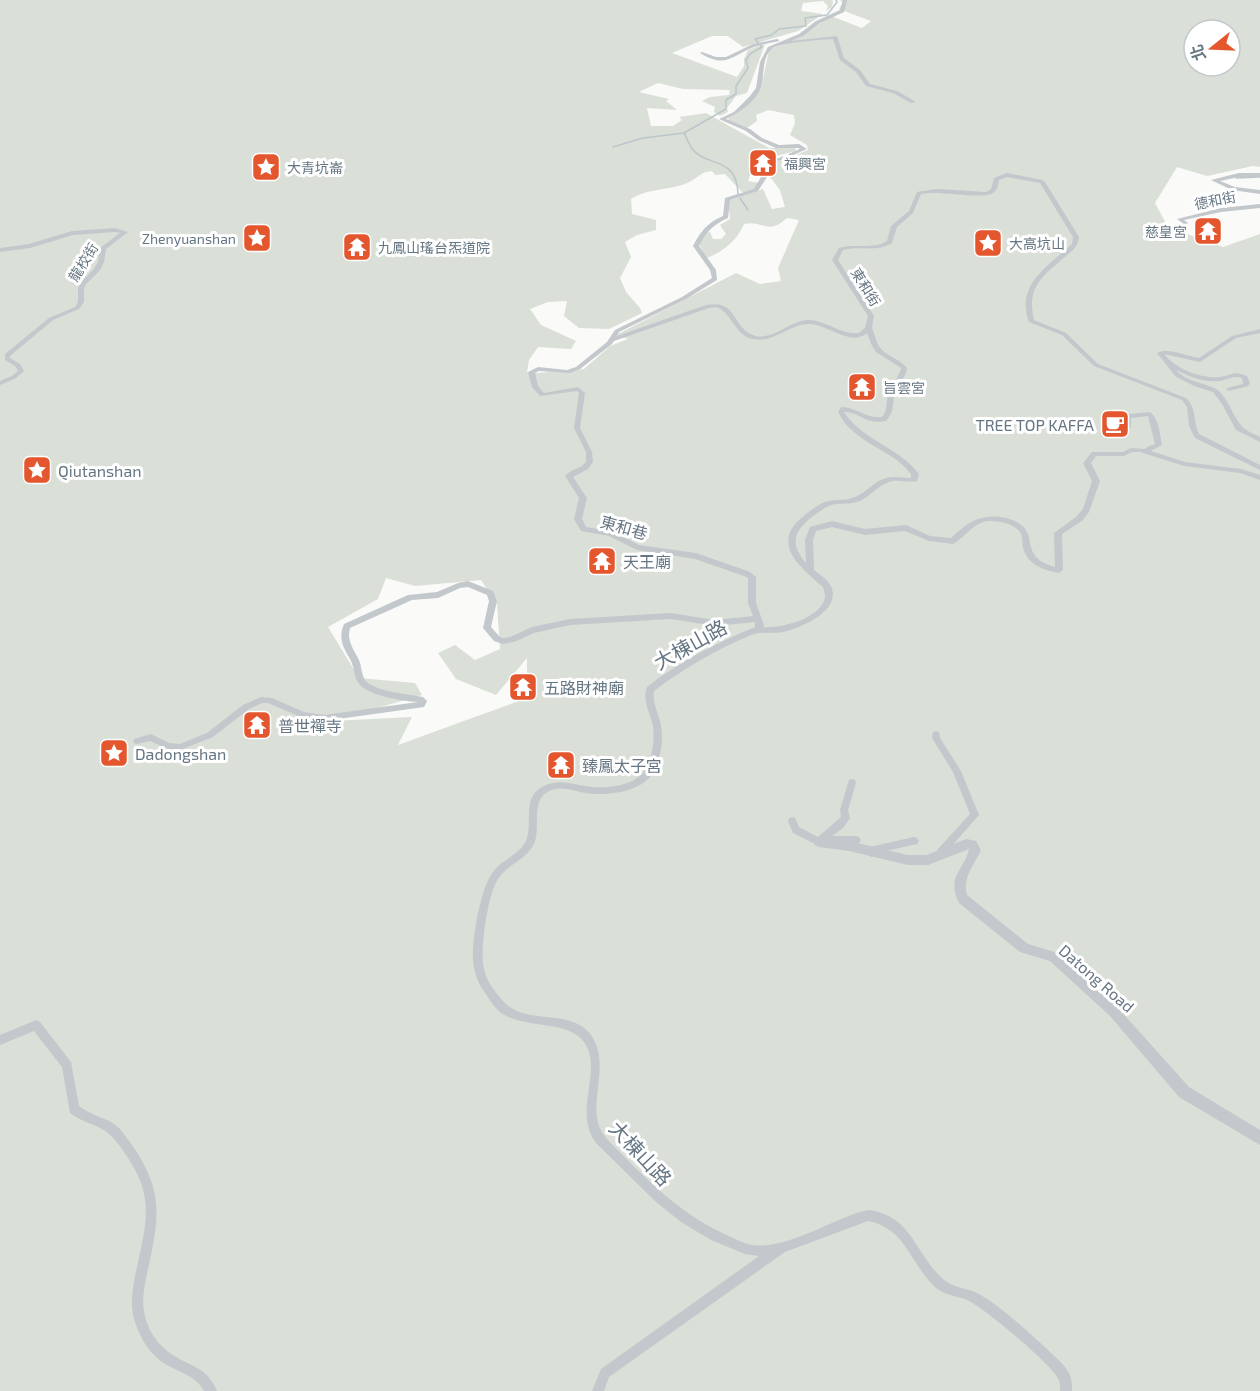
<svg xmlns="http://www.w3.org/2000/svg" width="1260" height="1391" font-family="'Exo 2','Noto Sans TC',sans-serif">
  <rect width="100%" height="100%" fill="#fafaf8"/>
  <path fill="#dadfd7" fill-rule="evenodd" d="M0,0H832L833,1L832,7L826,11L828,6L823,1L803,3L801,11L823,14L798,31L743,47L728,36H712L672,53L737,77L744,66V59L748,50L765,44L747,93L736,96L727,108L728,112L720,116L714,112L715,107L702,101L710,97L729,95L730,90L683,89L658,83L639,92L669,99L666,101L677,110L647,108L651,126H673L682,120L679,117L706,113L769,148H795L796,151L755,161L754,166L759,172L750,175L748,181L759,183L761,186L750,192H742L725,174L715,175L712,171C701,172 700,176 691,181C674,191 649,187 631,199L632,214L656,220V230L637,235L625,242L631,257L620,278L626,292L640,308L642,313L609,329L579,328L564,316L567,301L548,302L530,309L541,325L576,341L571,349L538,347L529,360L527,372L537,373L584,369L610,346L628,339L616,335L736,273L760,284L781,281L778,268L799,220L787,218C767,236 764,220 744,224C737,241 723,252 706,258L699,244L706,233L710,232L713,239H721L726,234L720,225L730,219L728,201L763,189L772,209L785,207L780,190L760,164L768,161L784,160L808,150L807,145L790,135L795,123L794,115L768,110L756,115L757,121L747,128L728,121L729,117L741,110L761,89L769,50L801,36L831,16L862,28L871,21L839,9L843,3L840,0H1260V167L1253,166L1207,176L1177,167L1155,203L1168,227L1223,247L1260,234V1391H0ZM1194,30H1230V66H1194ZM386,578L415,586L481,580L497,604L500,649L475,660L455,645L438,653L456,679L496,695L527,658V698L398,745L412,717L332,721L422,695L415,683L359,678L328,627L378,599Z"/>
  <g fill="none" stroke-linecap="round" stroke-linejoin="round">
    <g stroke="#bbc7cb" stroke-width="1.5">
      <path d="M684,133C687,138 689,145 693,150C707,167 737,156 738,194"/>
      <path d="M613,147L643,138L684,133L726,109V100L736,94V86L748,68L746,60L750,54L762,47L755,39L772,35L779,29L806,26L805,18L827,15L837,2L836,0"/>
      <path d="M1236,178L1260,177"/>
      <path d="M740,198L748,210"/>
    </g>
    <g fill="#c3c8cc" fill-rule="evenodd">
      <path d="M843,0H847L844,12L820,23L803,36L791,41L837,36L844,58L860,70L870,84L897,91L916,102L911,103L893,93L866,86L856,72L840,60L833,39C820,40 782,42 773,48C761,57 765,75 761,88C755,102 739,113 726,119L750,129L762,138L779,145L799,144L807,149L782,160L761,163L760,165L767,177L758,191L730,200L728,218C714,224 706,232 699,246L716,270L717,280L686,299L619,332L617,336L706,305C738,299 731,326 753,335C771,342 788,322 806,320C825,319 840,335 859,333L865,328L868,316L832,260L839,248C855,243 873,250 887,241L891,226L909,211L917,192L937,189L986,192L991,189L994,178L1007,173L1042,180L1045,182L1079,237C1078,247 1073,250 1066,256C1043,276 1026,286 1034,320L1066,333L1098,364L1186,398C1197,408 1193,422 1199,434L1260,465V470L1195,438L1189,426L1187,407L1182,400L1094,366L1062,335L1029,322C1015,285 1048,266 1072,244L1073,237L1040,183L1007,177L999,180C998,185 998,190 993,193C983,200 939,190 921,194L913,213L897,227L892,243C875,253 861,245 843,250L838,260L874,316C871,329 872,327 876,339C881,357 896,355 907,368C906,377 899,383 896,391C891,403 896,410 886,421C864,425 861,412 844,412C863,441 899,447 919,474L917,481C907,483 898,479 889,482C877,486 869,498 857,502C848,505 838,502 829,506C823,508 818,513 813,516C794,531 789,543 806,563L805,540L810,527L832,521L865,529L906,525L930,536L951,538C959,531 968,522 978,519C993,513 1021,517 1028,534C1030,538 1029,543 1031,547C1034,559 1044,564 1055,567L1054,533L1076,517L1083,509L1092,481L1083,463L1092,452H1123L1131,448L1145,449L1147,447L1155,444L1148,416L1131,418V427L1128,429L1125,427V416L1128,414L1150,412C1159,419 1160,434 1162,445L1151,451L1185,462L1241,469L1260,475V480L1240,473L1184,466L1140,452H1132L1124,456H1096L1091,463L1100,481L1089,512L1082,521L1062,534L1063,570L1059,573C1043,570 1028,565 1023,548C1022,543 1023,538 1021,534C1016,523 994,519 983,522C971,526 964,538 953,544L929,541L905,531L865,535L832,527L816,531L813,540L814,570C819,574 828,580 831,586C842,611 801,628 783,632C772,634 761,631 751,635C716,650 684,668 654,691C652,704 659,713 661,726C664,741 660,765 650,777C636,793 605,796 586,793C573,791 558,784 546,793C531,803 541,829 534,844C526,860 508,864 498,879C488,894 481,944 483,963C484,970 486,978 490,984C497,994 504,1005 515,1010C539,1022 573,1011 591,1035C614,1068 581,1111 607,1139C644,1177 681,1216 731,1237C738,1240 745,1244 752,1245C773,1248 796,1238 814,1231C825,1226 860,1210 869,1210C872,1210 875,1211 878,1212C914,1221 919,1262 947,1282C955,1288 967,1288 977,1293C1001,1306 1027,1331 1048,1350C1055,1357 1064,1364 1069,1373C1072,1379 1072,1385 1072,1391H1060C1060,1386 1060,1382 1058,1378C1050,1363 983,1307 967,1300C953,1294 944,1297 931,1283C909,1259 904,1228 868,1221L785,1252L609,1377L604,1391H592L601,1369L759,1256L745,1254L711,1240L681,1222L655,1201L596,1143C572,1111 604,1070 584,1042C567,1019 524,1030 500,1012C493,1006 488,997 483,990C477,981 474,971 473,960C472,939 480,889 493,872C501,860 519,855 526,841C534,821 520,796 546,785C560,779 572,784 586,786C604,789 629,787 642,774C652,764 655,740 653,726C650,712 642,701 647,687C680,661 717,643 755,627V622L715,626L671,619L570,625L534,633L514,642L503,644L494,641L483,628L489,601L487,595L468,587L460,588L438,598L412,600L350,628C347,640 352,647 358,658C362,665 361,674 365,680C374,692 409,694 423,697L427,701L424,707L324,721L303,718L268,703H262L249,709L213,737L180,750L168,749L150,741L137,744L134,743L133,741L134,739L151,734L169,743L180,744L207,733L243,705L261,697L272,698L304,712L324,715L418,702C403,701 365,696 357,681C354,674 354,666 350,659C343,647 338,638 344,624L408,595L437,592L458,583L468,581L493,591L497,601L491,627L500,637L503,638L510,637L532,627L570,619L671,613L715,620L753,616L748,603V578L744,576L695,559L637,550L609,536L581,531L574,519L579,498L565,476C571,469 581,469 586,462V452L574,428L579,393L577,391L540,396L532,387L528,372L538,367L567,370L576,367L607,342L615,330L682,297L712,278L710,270L693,246C700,232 708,222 723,216L725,198L754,189L761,177L754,165L757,161L779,158L800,149L798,148H776L758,140L746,131L719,119L734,112L750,96L756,88L760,62L768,47L799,34L816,21L840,10ZM716,307C731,312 734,332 749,338C773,346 788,323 811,324C828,325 851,347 867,333L872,346L876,352L901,368C899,378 892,383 889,392C885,401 889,409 882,417C867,419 856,407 841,407L838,412C842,419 846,426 853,431C871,448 895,453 911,474V478C901,478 893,475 883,479C872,483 864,495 852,498C843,501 834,499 825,502C815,506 806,514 798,521C772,547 804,570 823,587C824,590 825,594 825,597C822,618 781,629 763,627L764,625L756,603V577L750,572L696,553L639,545L614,532L586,527L582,519L587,498L573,477L588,469L593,462L592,452L580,428L585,393L578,387L544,393L538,386L535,373L539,371L570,373L580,369L612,344L614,341L709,308Z"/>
      <path d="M777,39L779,40V41C771,43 762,44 754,47C731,56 726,69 700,53L702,52L716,57H726L753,44Z"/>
      <path d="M1239,173H1260V177H1239L1220,181L1235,187L1260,190V194L1232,190L1211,180Z"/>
      <path d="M1260,204V208L1221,212L1184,220L1188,223L1185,225L1177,219L1221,208Z"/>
      <path d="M115,228L128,232L106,249L104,262L100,270L86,284L84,288V302L79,309L53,320L10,356V358L20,364L24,371L16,378L0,385V381L12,376L18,371L15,366L5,360V354L49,318L75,307L78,302V288L81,282L94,269L98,262L100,248L120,233L115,232L73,235L30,248L0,252V248L29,244L72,231Z"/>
      <path d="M1260,329V333L1236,338L1200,362L1164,354C1176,369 1201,379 1220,377C1233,375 1233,370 1247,376L1250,383L1248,386L1229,391L1226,389L1227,388L1243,384L1242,378C1234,375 1227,380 1219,381C1204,383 1189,376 1176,370C1187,383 1209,383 1219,391C1229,401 1232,414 1240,424C1244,430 1254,434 1260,437V442L1236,430L1222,404L1213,392L1194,386L1175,376L1157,353C1169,347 1185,356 1199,358L1232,336Z"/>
      <path d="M936,731L939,732L940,738L961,771L979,815L944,855L941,856L938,855L936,852L938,849L970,814L953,772L932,738L933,732Z"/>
      <path d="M852,779L855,780L856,783L848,810L850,818L843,828L832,836H856L859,837L861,840L859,843L825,844L819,846L793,833L788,821L789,818L792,817L795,818L799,827L818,837L841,817L840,810L848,783L849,780Z"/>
      <path d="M914,837L917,838L919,841L917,844L877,853L872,857L869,856L867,853L871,847L874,846Z"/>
      <path d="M36,1020L40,1022L71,1062L79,1106C91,1116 107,1117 119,1128C126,1136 132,1145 138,1154C164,1197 158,1222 148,1269C144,1287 140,1305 147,1323C152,1337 163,1350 176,1357C195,1368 208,1369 217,1391H204C196,1376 181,1373 167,1365C151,1356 141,1340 135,1322C129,1303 133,1286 137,1267C146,1225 154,1199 130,1161C124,1152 118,1142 110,1135C99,1124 82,1123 70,1113L62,1067L34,1031L0,1045V1035Z"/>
    </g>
    <path fill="#c3c8cc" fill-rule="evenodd" d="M819,837L849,841L908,855H927L966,839L976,841L981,850C974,865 962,878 967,895L1028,944L1058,953L1118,1008L1189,1087L1260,1130V1145L1179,1097L1110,1016L1050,961L1020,952L959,903C946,876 964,871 969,849L928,865H908L849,851L819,847L815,845L813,842L815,839Z"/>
  </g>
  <defs>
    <g id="temple-square" transform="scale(1.5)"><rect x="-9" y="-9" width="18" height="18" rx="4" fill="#e4572e" stroke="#fff"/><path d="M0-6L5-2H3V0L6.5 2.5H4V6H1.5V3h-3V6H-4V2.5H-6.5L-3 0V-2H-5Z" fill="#fff"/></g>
    <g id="sight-square" transform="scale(1.5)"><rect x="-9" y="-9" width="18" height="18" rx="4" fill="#e4572e" stroke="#fff"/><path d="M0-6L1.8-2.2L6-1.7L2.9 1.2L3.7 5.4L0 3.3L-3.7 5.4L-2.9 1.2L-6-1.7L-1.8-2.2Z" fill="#fff"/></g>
    <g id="cafe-square" transform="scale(1.5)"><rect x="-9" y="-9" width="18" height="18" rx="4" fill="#e4572e" stroke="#fff"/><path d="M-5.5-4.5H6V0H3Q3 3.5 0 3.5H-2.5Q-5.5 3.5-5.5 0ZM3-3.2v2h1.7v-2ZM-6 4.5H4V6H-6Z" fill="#fff"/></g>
  </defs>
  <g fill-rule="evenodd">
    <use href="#temple-square" x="763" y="163"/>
    <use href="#sight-square" x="266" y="167"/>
    <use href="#temple-square" x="1208" y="231"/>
    <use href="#sight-square" x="257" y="238"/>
    <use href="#sight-square" x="988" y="243"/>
    <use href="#temple-square" x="357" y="247"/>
    <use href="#temple-square" x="862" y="387"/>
    <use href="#cafe-square" x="1115" y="424"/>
    <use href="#sight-square" x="37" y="470"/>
    <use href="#temple-square" x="602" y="561"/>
    <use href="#temple-square" x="523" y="687"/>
    <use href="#temple-square" x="257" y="725"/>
    <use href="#sight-square" x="114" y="753"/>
    <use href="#temple-square" x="561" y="765"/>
  </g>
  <g text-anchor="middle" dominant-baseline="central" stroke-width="6" stroke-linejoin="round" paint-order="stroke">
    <g font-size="14" fill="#657683" stroke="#fff" text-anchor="start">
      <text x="784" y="163">福興宮</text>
      <text x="287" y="167">大青坑崙</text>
      <text x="1187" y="231" text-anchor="end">慈皇宮</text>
      <text x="236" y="238" text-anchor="end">Zhenyuanshan</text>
      <text x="1009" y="243">大高坑山</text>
      <text x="378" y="247">九鳳山瑤台炁道院</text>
      <text x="883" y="387">旨雲宮</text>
    </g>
    <g font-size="14" fill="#657683" stroke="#fff">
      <text transform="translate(1215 200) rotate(-11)">德和街</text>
      <text transform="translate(83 262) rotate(-58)">龍校街</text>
      <text transform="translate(866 287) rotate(58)">東和街</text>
    </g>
    <g font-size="16" fill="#657683" stroke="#fff" text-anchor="start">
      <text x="1094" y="424" text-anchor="end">TREE TOP KAFFA</text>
      <text x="58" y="470">Qiutanshan</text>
      <text x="623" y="561">天王廟</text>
      <text x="544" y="687">五路財神廟</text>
      <text x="278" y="725">普世禪寺</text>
      <text x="135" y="753">Dadongshan</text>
      <text x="582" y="765">臻鳳太子宮</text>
    </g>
    <g font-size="16" fill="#657683" stroke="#fff">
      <text transform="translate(624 527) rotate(16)">東和巷</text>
      <text transform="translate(1097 978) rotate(41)">Datong Road</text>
    </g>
    <g font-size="20" fill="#657683" stroke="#fff">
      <text transform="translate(690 644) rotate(-29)">大棟山路</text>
      <text transform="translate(641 1153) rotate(47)">大棟山路</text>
    </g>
  </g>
  <g transform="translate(1212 48) rotate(252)"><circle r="28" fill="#ffffff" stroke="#c1c8cd" stroke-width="1.5"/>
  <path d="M0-4.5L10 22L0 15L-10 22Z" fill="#e4572e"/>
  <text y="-9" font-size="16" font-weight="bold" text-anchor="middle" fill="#657683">北</text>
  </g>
</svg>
